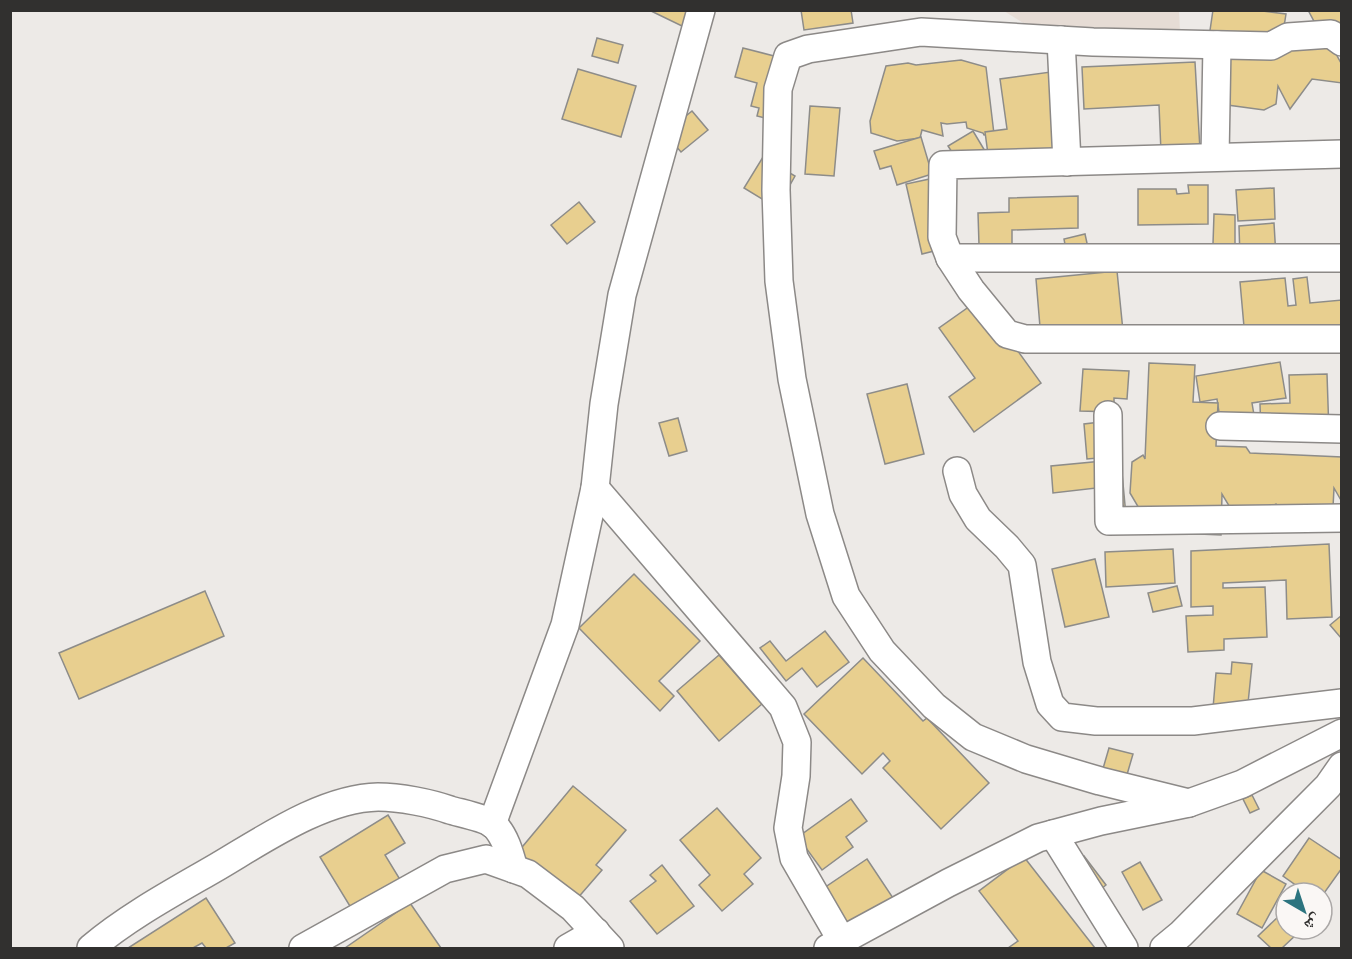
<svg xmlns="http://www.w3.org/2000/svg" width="1352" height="959" font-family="Figtree,'Noto Naskh Arabic',sans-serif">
  <rect width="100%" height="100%" fill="#edeae7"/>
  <path fill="#e6dcd5" d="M1004,11H1179L1180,32H1038Z"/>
  <g fill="#e8cf8f" stroke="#8d8c89" stroke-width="1.5">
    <path d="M649,10H692L684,27Z"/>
    <path d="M801,10H851L853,23L804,30Z"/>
    <path d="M1213,10H1255L1286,14L1283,33L1317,27L1308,10H1342V45L1324,32L1342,65V83L1312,79L1290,109L1278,86L1276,104L1264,110L1220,104L1207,51Z"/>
    <path d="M597,38L623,45L618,63L592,56Z"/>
    <path d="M743,48L782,58L778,121L757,116L759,108L751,106L757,83L735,77Z"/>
    <path d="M961,60L986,67L994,134L984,135L983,133L967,128L966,122L947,124L941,123L943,136L922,130L920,138L897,141L871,133L870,121L886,66L908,63L916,65Z"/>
    <path d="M1195,62L1200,150L1161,152L1159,105L1084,109L1082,67Z"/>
    <path d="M578,69L636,86L621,137L562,119Z"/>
    <path d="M1058,71V159L990,169L985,132L1007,129L1000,79Z"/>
    <path d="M810,106L840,108L834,176L805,174Z"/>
    <path d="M692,111L708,130L681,152L668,137L676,124Z"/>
    <path d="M973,131L988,156L964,171L948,146Z"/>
    <path d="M921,137L932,174L897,185L891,166L880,169L874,151Z"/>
    <path d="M763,157L795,176L777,208L744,188Z"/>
    <path d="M939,177L954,246L922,254L906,184Z"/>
    <path d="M1188,185H1208V224L1138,225V189H1176L1177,194L1189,193Z"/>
    <path d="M1274,188L1275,219L1238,221L1236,190Z"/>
    <path d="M1078,196V228L1012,230V244L979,245L978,213L1009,212V198Z"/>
    <path d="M579,202L595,222L567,244L551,225Z"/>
    <path d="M1214,214L1235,215V245L1213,244Z"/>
    <path d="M1274,223L1276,257L1240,258L1239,226Z"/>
    <path d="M1085,234L1090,257L1068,261L1064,239Z"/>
    <path d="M1117,271L1123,331L1041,339L1036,279Z"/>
    <path d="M1307,277L1310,303L1342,300V329L1245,338L1240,282L1285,278L1288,306L1296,305L1293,279Z"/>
    <path d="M980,299L1041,383L974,432L949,397L975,378L939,328Z"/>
    <path d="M1280,362L1286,398L1252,403L1256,427L1222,432L1217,399L1200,402L1196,376Z"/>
    <path d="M1149,363L1195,365L1193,402L1218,403L1216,446L1246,447L1250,453L1342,457V502L1334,488L1332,527L1288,526L1276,504L1240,524L1222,494L1221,535L1153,532L1130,493L1132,462L1143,455L1145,459Z"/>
    <path d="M1083,369L1129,371L1127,399L1114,398V412L1080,411Z"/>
    <path d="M1327,374L1329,433L1261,435L1260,404L1290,403L1289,375Z"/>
    <path d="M907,384L924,454L885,464L867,394Z"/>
    <path d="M678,418L687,451L669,456L659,423Z"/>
    <path d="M1117,420L1127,526L1096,488L1053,493L1051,466L1103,461L1109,457L1087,459L1084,424Z"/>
    <path d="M1329,544L1332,617L1287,619L1286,580L1223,583V588L1265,587L1267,637L1224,639V650L1188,652L1186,616L1213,615V606L1191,607V551Z"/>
    <path d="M1173,549L1175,583L1106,587L1105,552Z"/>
    <path d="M1095,559L1109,617L1065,627L1052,569Z"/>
    <path d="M634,574L700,641L659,681L674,696L660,711L579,628Z"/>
    <path d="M1177,586L1182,606L1153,612L1148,593Z"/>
    <path d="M205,591L224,636L79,699L59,653Z"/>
    <path d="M1342,615V637L1341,638L1330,625Z"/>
    <path d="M825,631L849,662L817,687L802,668L786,681L760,648L770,641L786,661Z"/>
    <path d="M719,655L762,704L719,741L677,691Z"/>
    <path d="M863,658L923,721L927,718L989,783L941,829L883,768L890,761L883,753L862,774L804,714Z"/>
    <path d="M1232,662L1252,664L1246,723L1212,720L1216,673L1231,674Z"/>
    <path d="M1109,748L1133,754L1126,778L1102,772Z"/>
    <path d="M573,786L626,830L596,865L602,870L576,900L518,852Z"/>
    <path d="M1252,795L1259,809L1250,813L1243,799Z"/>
    <path d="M851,799L867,821L846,837L853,847L822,870L798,837Z"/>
    <path d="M717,808L761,858L744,874L753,884L722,911L699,885L710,875L680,840Z"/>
    <path d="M388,815L405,843L385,855L407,891L359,921L320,857Z"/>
    <path d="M1309,838L1342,860V868L1322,896V893H1307L1283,876Z"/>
    <path d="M1084,856L1106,885L1095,894L1072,864Z"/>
    <path d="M1024,857L1095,948H1008L1018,941L979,891Z"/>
    <path d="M867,859L893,898L846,929L821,890Z"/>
    <path d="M1140,862L1162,900L1143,910L1122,872Z"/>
    <path d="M662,865L694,906L657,934L630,901L656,881L650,875Z"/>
    <path d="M1261,870L1286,884L1262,928L1237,914Z"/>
    <path d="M1299,886L1305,893H1291Z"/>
    <path d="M1286,897V910L1280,903Z"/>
    <path d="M206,898L235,943L226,948H206L202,943L193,948H128Z"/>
    <path d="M410,903L441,948H345Z"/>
    <path d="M1280,915L1286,921V929H1294L1298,933L1282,948H1271L1258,936Z"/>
  </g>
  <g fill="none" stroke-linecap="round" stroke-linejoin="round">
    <g stroke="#8c8987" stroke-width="30">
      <g id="street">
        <path d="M1061,40L1067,162"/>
        <path d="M1342,154L943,165L942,237L950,258L971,290L1007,334L1025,339H1342"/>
        <path d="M1215,157L1217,45"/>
        <path d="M950,258H1342"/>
        <path d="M1108,415L1109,521L1342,518"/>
        <path d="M1220,426L1342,429"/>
        <path d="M957,471L963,494L978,519L1007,547L1022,565L1037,662L1050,704L1062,717L1096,721H1193L1342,703"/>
        <path d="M595,488L783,707L797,742L796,776L788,828L794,858L842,941"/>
        <path d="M1189,803L1100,781L1026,759L973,737L934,706L882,651L846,596L820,514L792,379L779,281L776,190L778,89L788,56L808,49L921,32L1093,42L1271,46L1288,37L1331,34L1342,42"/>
        <path d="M492,824L565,625L595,488L604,404L622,295L701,10"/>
        <path d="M1053,834L1124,948"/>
        <path d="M91,948C129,916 174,892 217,867C263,840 323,798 378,797C400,797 430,803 450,810C460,813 485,818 493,824C505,835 510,854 514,869"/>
        <path d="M303,948L445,869L486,859L528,874L573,908L610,948"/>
        <path d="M568,948L596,932"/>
        <path d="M828,948L948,883L1038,838L1101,821L1189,803L1242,784L1342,733"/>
        <path d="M1164,948L1181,934L1328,786L1342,766"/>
      </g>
    </g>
    <use href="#street" stroke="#fff" stroke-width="27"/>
  </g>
  <rect width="1352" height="959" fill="none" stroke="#31302f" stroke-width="24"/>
  <g transform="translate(1304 911) rotate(141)"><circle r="28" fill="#faf7f5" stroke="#aaa7a6" stroke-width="1.5"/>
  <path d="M0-4.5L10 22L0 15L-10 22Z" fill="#2c747f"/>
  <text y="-9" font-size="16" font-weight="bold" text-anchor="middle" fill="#31302f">ش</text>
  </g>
</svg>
